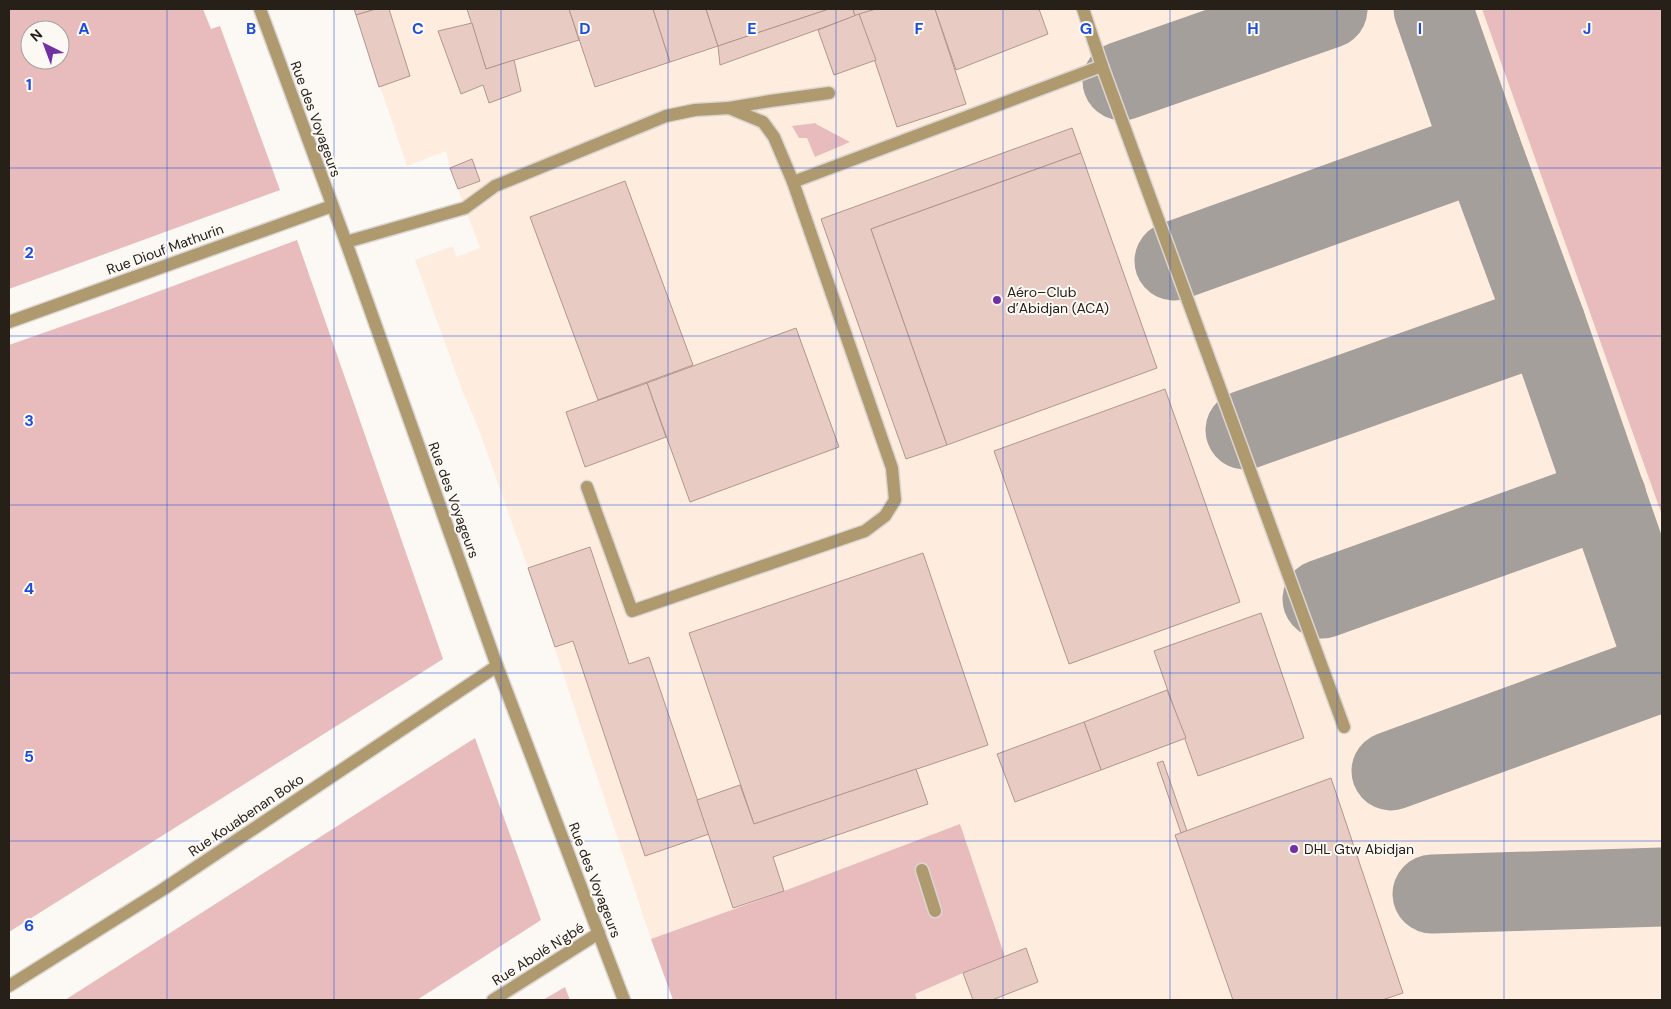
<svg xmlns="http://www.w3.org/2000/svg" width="1671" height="1009" font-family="'DM Sans',sans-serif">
  <rect width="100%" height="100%" fill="#fcf8f4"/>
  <path fill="#feeddf" d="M354,9H1662V1000H917L915,994L963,973L1004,957L784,891L651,939L528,568L478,427L462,390L415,260L453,246L456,257L480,248L450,168L446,151L407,166Z"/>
  <g fill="#e8bbbd" fill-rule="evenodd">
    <path d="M9,9H203L211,29L220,26L280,190L9,289ZM30,30H60V60H30Z"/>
    <path d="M1482,9H1662V515Z"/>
    <path d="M816,123V124L850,142L815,157L807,138H799L792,126Z"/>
    <path d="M297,240L443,659L9,932V345L111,309Z"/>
    <path d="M475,738L541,920L417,1000H65Z"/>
    <path d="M960,824L1005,957L963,973L915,994L917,1000H673L651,939L784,891Z"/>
    <path d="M565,987L570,1000H543Z"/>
  </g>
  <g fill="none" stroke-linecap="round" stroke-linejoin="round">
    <g stroke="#a49f9a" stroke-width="79">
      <path d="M1433,9L1482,150L1546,323L1662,657"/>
      <path d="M1122,81L1328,9"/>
      <path d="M1174,261L1482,150"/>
      <path d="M1245,430L1546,323"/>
      <path d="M1322,599L1607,497"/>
      <path d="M1391,771L1662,672"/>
      <path d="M1432,894L1662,887"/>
    </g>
  </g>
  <g fill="#e8ccc4" stroke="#b1968e">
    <path d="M354,9H376L356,15Z"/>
    <path d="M376,9H389L410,76L379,87L356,15Z"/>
    <path d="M467,9H569L579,40L486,69Z"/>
    <path d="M569,9H653L670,62L595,87Z"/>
    <path d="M653,9H706L718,46L670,62Z"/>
    <path d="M706,9H829L718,46Z"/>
    <path d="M829,9H853L855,16L720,65L718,46Z"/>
    <path d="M853,9H876L855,16Z"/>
    <path d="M876,9H935L966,104L897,127L859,14Z"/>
    <path d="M935,9H1039L1048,34L956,70Z"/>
    <path d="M859,14L876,60L834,75L818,30Z"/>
    <path d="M472,23L486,69L514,60L521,91L489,103L483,85L461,94L438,31Z"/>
    <path d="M1072,128L1081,153L871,229L947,445L906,459L821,219Z"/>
    <path d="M1081,153L1157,368L947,445L871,229Z"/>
    <path d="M472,159L480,181L458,189L450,168Z"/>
    <path d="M625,181L693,365L598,400L530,217Z"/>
    <path d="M796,328L839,447L690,502L647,383Z"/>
    <path d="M647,383L666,437L585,467L566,412Z"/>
    <path d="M1165,389L1240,602L1069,664L994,451Z"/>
    <path d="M590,547L629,664L649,657L709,834L645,856L573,641L555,647L528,568Z"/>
    <path d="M923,553L988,745L754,824L689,633Z"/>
    <path d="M1261,613L1304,738L1198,776L1154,651Z"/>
    <path d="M1167,690L1186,738L1101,770L1084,722Z"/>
    <path d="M1084,722L1101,770L1015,802L997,754Z"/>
    <path d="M1163,761L1187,831L1181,833L1157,763Z"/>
    <path d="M916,769L928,804L773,857L784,891L733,908L697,800L740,785L754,824Z"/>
    <path d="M1331,778L1403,993L1382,1000H1233L1175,835Z"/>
    <path d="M1026,948L1038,982L992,1000H973L963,973Z"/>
  </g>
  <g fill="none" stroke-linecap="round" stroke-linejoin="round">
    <g stroke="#dad5d1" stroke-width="15">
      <g id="service">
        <path d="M1083,9L1102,66L1344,727"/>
        <path d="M729,108L770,101L829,93"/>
        <path d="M793,182L1102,66"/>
        <path d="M346,242L465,208L495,186L666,116L695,110L729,108L763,122L774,137L793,182L892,468L895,500L885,516L865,531L632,611L587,487"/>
      </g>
    </g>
    <g stroke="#dad5d1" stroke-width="15">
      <path id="pedestrian" d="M922,870L935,911"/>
    </g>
    <g stroke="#dad5d1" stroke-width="15">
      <g id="minor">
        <path d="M9,322L332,206"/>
        <path d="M9,986L162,890L497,666"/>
        <path d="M493,1000L599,933"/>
      </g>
    </g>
    <g stroke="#dad5d1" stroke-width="15">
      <path id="tertiary" d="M260,9L346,242L497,666L624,1000"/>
    </g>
    <use href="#service" stroke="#af9a6f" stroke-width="12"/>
    <use href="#pedestrian" stroke="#af9a6f" stroke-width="12"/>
    <use href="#minor" stroke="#af9a6f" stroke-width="12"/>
    <use href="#tertiary" stroke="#af9a6f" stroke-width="12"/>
  </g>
  <path fill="none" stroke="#1d4ed8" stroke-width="1" stroke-opacity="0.55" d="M167,9V1000M334,9V1000M501,9V1000M668,9V1000M836,9V1000M1003,9V1000M1170,9V1000M1337,9V1000M1504,9V1000M9,168H1662M9,336H1662M9,505H1662M9,673H1662M9,841H1662"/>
  <g fill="#7230a5" stroke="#fcf8f4" stroke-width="2">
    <circle cx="997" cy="300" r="5"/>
    <circle cx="1294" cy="849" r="5"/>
  </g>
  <g text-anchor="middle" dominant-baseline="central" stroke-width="4" stroke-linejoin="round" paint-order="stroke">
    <g font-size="14" fill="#272019" stroke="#fcf8f4">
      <text transform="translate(316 119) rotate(70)">Rue des Voyageurs</text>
      <text transform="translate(165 249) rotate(-20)">Rue Diouf Mathurin</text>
      <text transform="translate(454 500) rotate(70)">Rue des Voyageurs</text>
      <text transform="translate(246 815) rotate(-34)">Rue Kouabenan Boko</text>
      <text transform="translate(595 880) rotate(69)">Rue des Voyageurs</text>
      <text transform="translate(538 954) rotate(-32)">Rue Abolé N'gbé</text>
    </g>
    <g font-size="14" fill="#272019" stroke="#fcf8f4" text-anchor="start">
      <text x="1007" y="292">Aéro–Club<tspan x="1007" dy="16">d’Abidjan (ACA)</tspan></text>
      <text x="1304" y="849">DHL Gtw Abidjan</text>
    </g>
  </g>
  <g font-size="16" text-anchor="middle" font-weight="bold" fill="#1d4ed8" stroke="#fcf8f4" stroke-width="4" stroke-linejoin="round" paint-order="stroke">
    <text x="84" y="34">A</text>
    <text x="251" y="34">B</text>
    <text x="418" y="34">C</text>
    <text x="585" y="34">D</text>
    <text x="752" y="34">E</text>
    <text x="919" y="34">F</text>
    <text x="1086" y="34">G</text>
    <text x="1253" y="34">H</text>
    <text x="1420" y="34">I</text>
    <text x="1587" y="34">J</text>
    <text x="29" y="90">1</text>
    <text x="29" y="258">2</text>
    <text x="29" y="426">3</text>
    <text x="29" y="594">4</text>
    <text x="29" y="762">5</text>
    <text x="29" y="931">6</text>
  </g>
  <rect width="1671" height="1009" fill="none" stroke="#272019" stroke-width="20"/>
  <g transform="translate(45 45) rotate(318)"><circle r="24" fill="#fcf8f4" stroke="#a7a29c"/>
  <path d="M0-4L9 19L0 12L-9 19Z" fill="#7230a5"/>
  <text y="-8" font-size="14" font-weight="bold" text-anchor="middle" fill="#272019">N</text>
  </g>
</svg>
